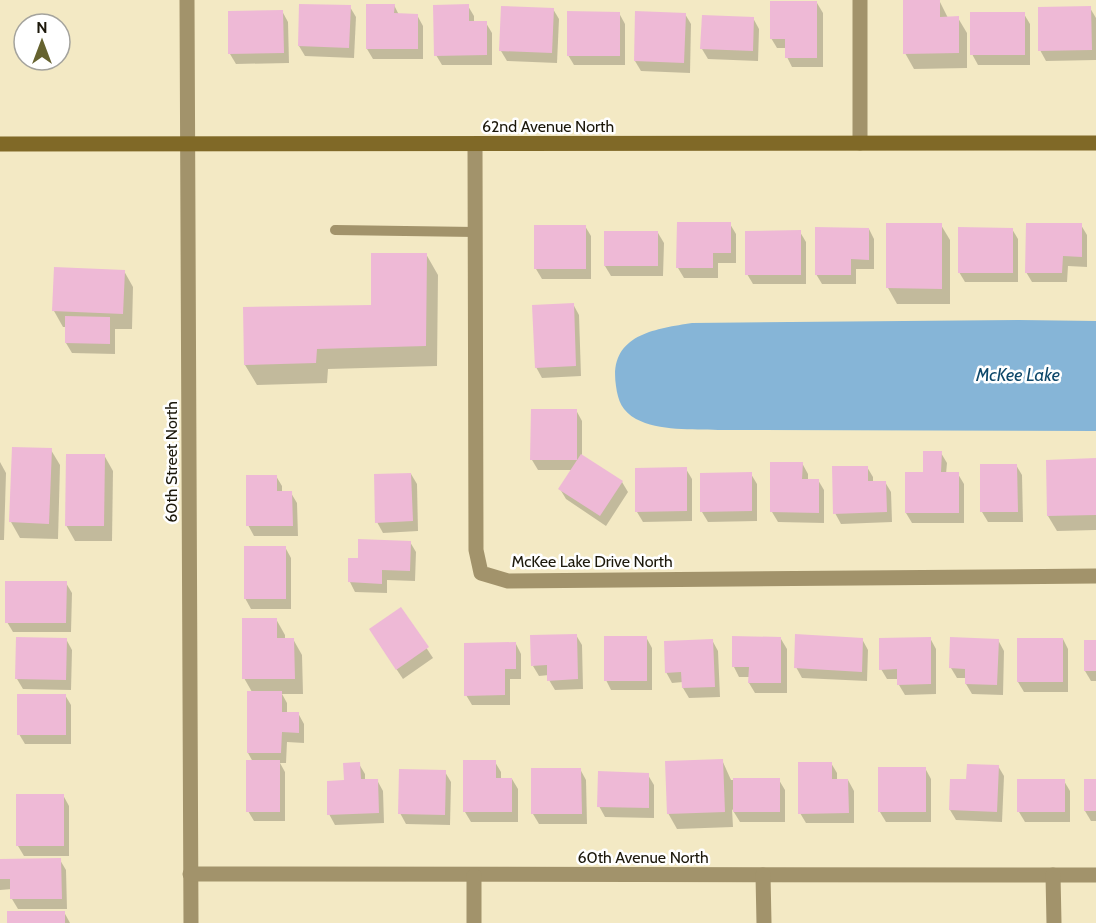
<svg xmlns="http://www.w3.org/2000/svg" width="1096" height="923" font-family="Cabin,sans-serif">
  <rect width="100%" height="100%" fill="#f3e9c4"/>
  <path fill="#86b5d7" d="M1019,320L1096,321V431L718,430C693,429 659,431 636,419C622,411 618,401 616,386C608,335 654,329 692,323Z"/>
  <g fill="#0003">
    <path d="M939,0L948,18H958L967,33V68L914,69L905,53Z"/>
    <path d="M817,3L823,13V67H792L787,57V48H777L771,38Z"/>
    <path d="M368,5H394L399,15H417L423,26V59H373L367,49Z"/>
    <path d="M468,6L474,16V23H486L492,33V65H442L436,55Z"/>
    <path d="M350,7L356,17L354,58L305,56L299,46Z"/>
    <path d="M1090,8L1096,18V60L1046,61L1040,50Z"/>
    <path d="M553,9L559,19L557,63L507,61L501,51Z"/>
    <path d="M282,11L288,22L289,63L236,64L230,54Z"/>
    <path d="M619,13L625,24V65H574L568,55Z"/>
    <path d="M685,14L691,24L690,73L641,71L635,61Z"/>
    <path d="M1024,14L1030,24V65H978L972,54Z"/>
    <path d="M753,18L759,29L758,61L708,59L702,49Z"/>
    <path d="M678,223L730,224L736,234V263H718V278H684L678,268Z"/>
    <path d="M941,225L950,240V304H897L888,288Z"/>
    <path d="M1081,225L1087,235V267L1068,266L1067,282H1032L1026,272Z"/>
    <path d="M585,226L591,236V279H542L536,269Z"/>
    <path d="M869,229L874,239V269H856V284H822L816,274Z"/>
    <path d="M1012,229L1018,239V282H965L959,272Z"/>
    <path d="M800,232L806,242V284H753L747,274Z"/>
    <path d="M658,233L664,243L663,276H611L605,266Z"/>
    <path d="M426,254L438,275L437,366L328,369L327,383L257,385L245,365L372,306Z"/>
    <path d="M55,268L124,271L133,287L132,329H115V354L72,353L66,343L67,327H63L54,311Z"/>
    <path d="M573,304L579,315L581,376L542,378L536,367Z"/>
    <path d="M576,410L582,421V456L622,482L628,492L606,526L566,499L560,489L573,470H538L532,460Z"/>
    <path d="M51,450L60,465L58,539L20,538L11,522Z"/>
    <path d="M941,453L947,463L946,474H958L964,484V523H912L906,513L925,473Z"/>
    <path d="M104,455L113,471L112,541H75L66,525Z"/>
    <path d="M1096,460V530L1057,531L1048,516Z"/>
    <path d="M0,462L6,473L4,540H0Z"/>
    <path d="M802,463L808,474V480H818L824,490V523L778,522L772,512Z"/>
    <path d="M1016,465L1022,475L1023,522H988L982,512Z"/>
    <path d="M867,467L873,477V483L885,482L891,492L892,522L841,524L835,513Z"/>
    <path d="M686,469L692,479V521L643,522L637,512Z"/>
    <path d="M411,474L417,484L418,531L383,533L377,522Z"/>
    <path d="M751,474L757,484V521L708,522L702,512Z"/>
    <path d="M276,476L282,486V493H291L297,503L298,536H254L248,525Z"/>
    <path d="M410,542L416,552L415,581L387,580V593L355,592L350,582L359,560Z"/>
    <path d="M285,547L291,558V609H251L245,598Z"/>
    <path d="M66,583L72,593L71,632H13L7,622Z"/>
    <path d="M401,609L433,658L403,679L377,640Z"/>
    <path d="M276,619L285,635V639H293L302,655L303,694H282L287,703V713H298L304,724V743L287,742L286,763H280L285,772V821H254L248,811L253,762L248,753L252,692L244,678Z"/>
    <path d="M576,635L582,645L583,689L555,690L549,680V675L539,676L533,666Z"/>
    <path d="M646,637L652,648V690H611L606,680Z"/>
    <path d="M930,638L936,649V694L905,695L899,685V679H887L881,669Z"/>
    <path d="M66,639L72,650L71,690L23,689L17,679Z"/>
    <path d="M781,639L787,649V693H755L749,683L750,677H739L734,667Z"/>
    <path d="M862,639L868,650L867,681L802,678L796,667Z"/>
    <path d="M1063,639L1068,649V692H1024L1018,682Z"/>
    <path d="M712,640L718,651L720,697L689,698L683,688V682L672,683L666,672Z"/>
    <path d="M998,640L1004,651L1003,695L972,694L966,684V678H957L951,668Z"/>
    <path d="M1096,641V681H1091L1085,671Z"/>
    <path d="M516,644L521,654V679H510V705H472L466,695Z"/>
    <path d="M65,695L71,705V744H25L19,734Z"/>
    <path d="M722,760L731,780H779L785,790V822H740L732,809L733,827L677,829L668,813Z"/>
    <path d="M495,762L501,772V779H512L518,789V822H471L465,812Z"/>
    <path d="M831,763L837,773V780H848L854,791V823H806L800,813Z"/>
    <path d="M359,764L365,774V781L377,780L383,791L384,823L335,825L329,814L345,781Z"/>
    <path d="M998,766L1004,776L1002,822L956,820L950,810L967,781Z"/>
    <path d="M925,768L931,779V822H886L880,812Z"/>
    <path d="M580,769L586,780L587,824H539L533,814Z"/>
    <path d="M445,772L451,782L450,825L406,824L400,813Z"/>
    <path d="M648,775L654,785V818L605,817L599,806Z"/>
    <path d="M1064,781L1070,791V822H1025L1019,812Z"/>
    <path d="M1096,781V821H1091L1085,811Z"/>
    <path d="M63,795L69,806V856H24L18,846L17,796Z"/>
    <path d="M0,860H60L66,870L67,909H18L12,899V889L0,890Z"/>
    <path d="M64,912L70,923H9Z"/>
  </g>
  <g fill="#eeb9d6">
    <path d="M903,0H940V17L959,16V53L903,54Z"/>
    <path d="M770,1H817V58H785V39H770Z"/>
    <path d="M299,4L351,5L349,48L298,46Z"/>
    <path d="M366,4H395L394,13L418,14V49H366Z"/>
    <path d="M469,4V21H487V55L434,56L433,5Z"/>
    <path d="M501,6L554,8L552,53L499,51Z"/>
    <path d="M1091,6L1092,50L1038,51V7Z"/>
    <path d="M283,10L284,53L228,54V11Z"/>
    <path d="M567,11L620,12V56H567Z"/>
    <path d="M635,11L686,13L684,63L634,61Z"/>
    <rect x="970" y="12" width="55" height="43"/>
    <path d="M702,15L754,17L753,51L700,49Z"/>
    <path d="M677,222H731V253H713V268H676Z"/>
    <path d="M886,223H942V289L886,288Z"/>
    <path d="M1026,223H1082V257L1063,256L1062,273H1025Z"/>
    <rect x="534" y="225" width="52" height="44"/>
    <path d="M815,227L869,228V260L851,259V275H815Z"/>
    <path d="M958,227L1013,228V273H958Z"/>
    <path d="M801,230V275H745V231Z"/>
    <rect x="604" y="231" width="54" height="35"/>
    <path d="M371,253H427L426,346L317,349L316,363L244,365L243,307L371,305Z"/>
    <path d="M54,267L125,270L123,314L52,311Z"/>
    <path d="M574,303L576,366L535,368L532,305Z"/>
    <path d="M65,316L110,317V344L65,343Z"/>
    <path d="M531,409H577V460H530Z"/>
    <path d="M12,447L52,448L49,524L9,522Z"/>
    <path d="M923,451H942L941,472H959V513H905V472H923Z"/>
    <path d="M66,454H105L104,526H65Z"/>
    <path d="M581,454L623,481L600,516L558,489Z"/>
    <path d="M1096,458V515L1047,516L1046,460Z"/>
    <path d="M770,462H803L802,479H819V513L770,512Z"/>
    <path d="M980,464H1017L1018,512H980Z"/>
    <path d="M832,466H868V481H886L887,512L833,514Z"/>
    <path d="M687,467V511L635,512V468Z"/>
    <path d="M752,472V511L700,512V473Z"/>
    <path d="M411,473L413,521L375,523L374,474Z"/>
    <path d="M246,475H277V491H292L293,526H246Z"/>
    <path d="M358,539L411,541L410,571L382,570V584L348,582V558H358Z"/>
    <rect x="244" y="546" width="42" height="53"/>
    <path d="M5,581H67L66,623H5Z"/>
    <path d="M401,607L429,647L396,670L369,629Z"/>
    <path d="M242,618H277V638H294L295,679H242Z"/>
    <path d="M577,634L578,679L547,681V665L531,666L530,635Z"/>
    <path d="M795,634L863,638L862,672L794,668Z"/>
    <rect x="604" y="636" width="43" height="45"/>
    <path d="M732,636L781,637V683H748L749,667H732Z"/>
    <path d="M16,637L67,638L66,680L15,679Z"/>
    <path d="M931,637V684L897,685V669L879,670V638Z"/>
    <path d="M950,637L999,639L997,685L965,684V669L949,668Z"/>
    <rect x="1017" y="638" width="46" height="44"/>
    <path d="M713,639L715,687L682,688L681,672L665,673L664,641Z"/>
    <rect x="1084" y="640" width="12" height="31"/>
    <path d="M516,642V669H505V695L464,696V643Z"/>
    <path d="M247,691H282V712H299V733L282,732L281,753H247Z"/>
    <rect x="17" y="694" width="49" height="41"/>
    <path d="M723,759L725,812L667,814L665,761Z"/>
    <rect x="246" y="760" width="34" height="52"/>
    <path d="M463,760H496V778H512V812H463Z"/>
    <path d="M360,762L361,779H378L379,813L327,815V781L344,780L343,763Z"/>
    <path d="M798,762H832V779H848L849,813L798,814Z"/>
    <path d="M967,764L999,765L997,812L949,810L950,779H966Z"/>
    <rect x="878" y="767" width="48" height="45"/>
    <path d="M531,768H581L582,814H531Z"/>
    <path d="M399,769L446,770L445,815L398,814Z"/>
    <path d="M598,771L649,773V808L597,807Z"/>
    <rect x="733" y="778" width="47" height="34"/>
    <rect x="1017" y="779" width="48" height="33"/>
    <rect x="1084" y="779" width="12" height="32"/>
    <rect x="16" y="794" width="48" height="52"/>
    <path d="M61,858L62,899H10V879H0V859Z"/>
    <rect x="7" y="911" width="58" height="12"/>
  </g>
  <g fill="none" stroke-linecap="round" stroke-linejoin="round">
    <path stroke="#a2936b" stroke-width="10" d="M335,230L475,232"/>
    <g stroke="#a2936b" stroke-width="15">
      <path d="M187,0L191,923"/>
      <path d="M860,143V0"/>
      <path d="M475,145L476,550L481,573L508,581L1096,576"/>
      <path d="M190,874L1096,875"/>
      <path d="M763,875L764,923"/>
      <path d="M1053,875L1054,923"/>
      <path d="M474,923V876"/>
    </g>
    <path stroke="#806927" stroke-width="15" d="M0,144L1096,143"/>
  </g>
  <g text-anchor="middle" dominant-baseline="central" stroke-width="5" stroke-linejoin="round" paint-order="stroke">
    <g font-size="16" fill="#1c180b" stroke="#fff">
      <text x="548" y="126">62nd Avenue North</text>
      <text transform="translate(171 462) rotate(-90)">60th Street North</text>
      <text x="592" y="561">McKee Lake Drive North</text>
      <text x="643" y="857">60th Avenue North</text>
    </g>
    <g font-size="18" font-style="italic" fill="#0f486a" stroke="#fff">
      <text x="1018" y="375">McKee Lake</text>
    </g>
  </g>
  <g transform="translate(42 42)"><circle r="28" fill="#ffffff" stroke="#a4a39d" stroke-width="1.5"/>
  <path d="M0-4.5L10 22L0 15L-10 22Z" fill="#65622f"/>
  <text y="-9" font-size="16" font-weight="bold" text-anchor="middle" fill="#1c180b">N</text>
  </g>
</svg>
